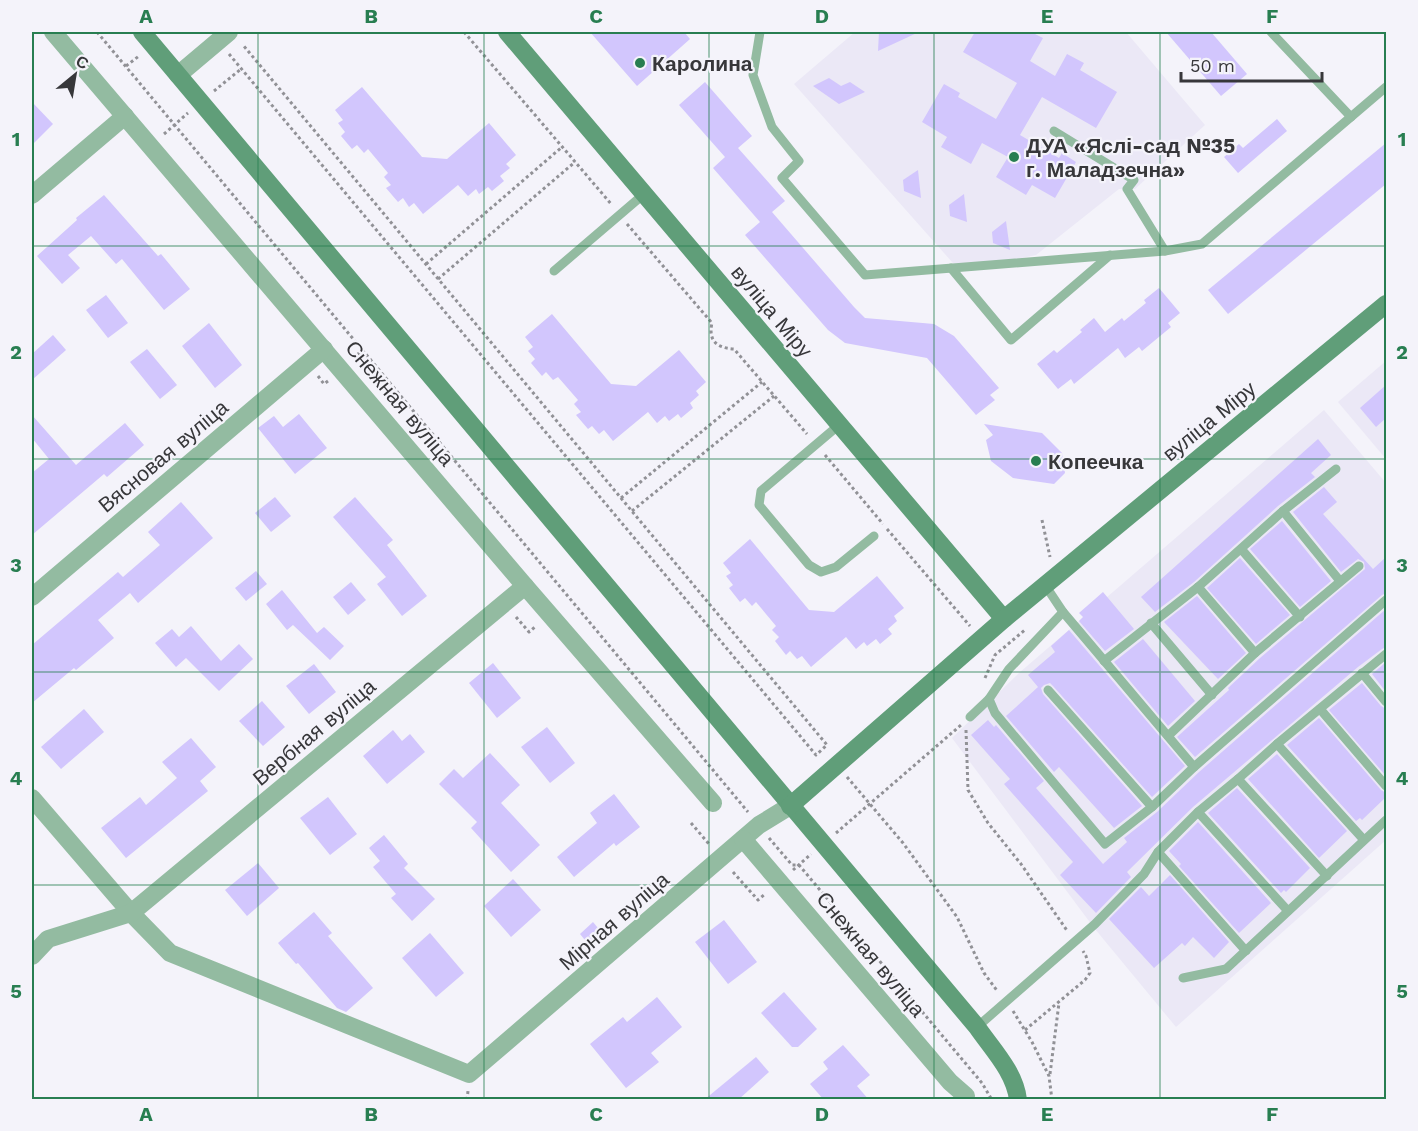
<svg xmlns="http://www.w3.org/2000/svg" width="1418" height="1131" font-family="'Work Sans',sans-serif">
  <rect width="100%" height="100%" fill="#f4f3fa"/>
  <g fill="#ebe8f6">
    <path d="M855,32H1126L1205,125L1135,189H1119L1036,255L960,271L794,84Z"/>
    <path d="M1386,361V459L1338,402Z"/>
    <path d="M1324,410L1386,483V840L1176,1027L1095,929L952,738L1019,673Z"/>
  </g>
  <g fill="#d2c6fd">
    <path d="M590,32H684L690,39L637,86Z"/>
    <path d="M879,32H919L878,51Z"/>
    <path d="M975,32H1031L1043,38L1030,61L1055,76L1067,54L1084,63L1080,70L1117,92L1096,128L1042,97L1020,135L1059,158L1062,153L1076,162L1055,198L1032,185L1026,195L996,177L1008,157L982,143L971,164L941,147L947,137L922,122L944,84L960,93L958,97L996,119L1017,83L963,52Z"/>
    <path d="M1166,32H1211L1247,74L1221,96Z"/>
    <path d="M829,78L841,86L850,82L865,92L839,104L813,86Z"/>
    <path d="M705,82L752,136L738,148L785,201L772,212L854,307L865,318L934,324L954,336L999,388L990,395L995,400L976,415L927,358L845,343L828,330L745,235L760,222L713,168L725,157L679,105Z"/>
    <path d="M362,87L422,157L447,159L489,123L516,155L506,164L510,168L500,176L504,181L492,191L488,187L479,194L476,189L468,196L458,185L423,214L414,203L409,207L403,198L398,202L386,188L391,185L384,177L388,173L368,149L364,153L357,145L352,149L341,136L345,132L338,123L343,120L335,110Z"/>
    <path d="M32,102L53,124L32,145Z"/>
    <path d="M1277,119L1287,131L1238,173L1224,157L1239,144L1243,148Z"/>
    <path d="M1386,143V184L1228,314L1208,290Z"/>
    <path d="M918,170L921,198L904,191L903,180Z"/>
    <path d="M964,194L967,222L950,216L949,205Z"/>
    <path d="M104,195L158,256L161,254L190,289L164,310L122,259L116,264L91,236L68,255L80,268L62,284L37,256L77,220L76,218Z"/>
    <path d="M1006,221L1010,250L993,243L992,232Z"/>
    <path d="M1159,288L1180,313L1168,323L1171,327L1142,351L1139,347L1125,358L1118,348L1074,384L1071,379L1058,389L1037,364L1054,350L1057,353L1082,332L1080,330L1094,318L1105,332L1122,318L1124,321L1146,303L1144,300Z"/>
    <path d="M106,295L128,323L108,338L86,310Z"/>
    <path d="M552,314L611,384L636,386L679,350L706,382L696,391L699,395L690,403L693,408L681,418L678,414L669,421L665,416L657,423L648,412L613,441L604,430L599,434L592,426L588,429L576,415L581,412L574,404L578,400L558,377L553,380L546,372L542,376L531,363L535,359L528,351L533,347L525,337Z"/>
    <path d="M209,323L242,365L215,388L182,346Z"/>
    <path d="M53,335L66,350L32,380V354Z"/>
    <path d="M147,349L177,385L160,399L130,362Z"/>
    <path d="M1386,385V418L1376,427L1360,408Z"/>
    <path d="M299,414L327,448L295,474L258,428L274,416L283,427Z"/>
    <path d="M32,415L76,465L125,423L144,445L107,477L104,474L32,535V473L49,459L32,438Z"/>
    <path d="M984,424L1042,433L1062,453L1065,473L1054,484L1013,478L991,461L986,440L993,435Z"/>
    <path d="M1318,439L1331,455L1311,473L1315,477L1278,506L1194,582L1155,612L1141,597Z"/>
    <path d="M1324,487L1337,502L1323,514L1373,569L1386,557V593L1382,595L1195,757L1177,737L1229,690L1228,688L1260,658L1365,569L1364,562L1358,559L1341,572L1293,512Z"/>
    <path d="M275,497L291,516L271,532L255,513Z"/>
    <path d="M355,497L393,540L387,545L427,596L402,616L377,584L386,577L333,517Z"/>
    <path d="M181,502L213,538L138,603L130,593L98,620L114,638L76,670L74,668L32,703V645L118,572L123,577L160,545L148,532Z"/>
    <path d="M1282,521L1331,581L1300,607L1250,549Z"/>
    <path d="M750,539L809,610L834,612L877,576L904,608L894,616L897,621L888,629L892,634L880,644L876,639L867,646L864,642L856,649L846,637L811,667L802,656L797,659L790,651L786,655L775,641L779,637L772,630L776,626L756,602L752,606L745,598L740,602L729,588L733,585L726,576L731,573L723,563Z"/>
    <path d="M1240,558L1290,615L1256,644L1207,588Z"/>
    <path d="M256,571L267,584L246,601L235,588Z"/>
    <path d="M351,582L366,600L348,615L333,597Z"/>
    <path d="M282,590L317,633L324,627L344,646L330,660L293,625L287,630L266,604Z"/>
    <path d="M1103,592L1134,629L1105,651L1079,621L1083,617L1079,613Z"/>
    <path d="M1197,596L1246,653L1218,679L1164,622Z"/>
    <path d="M1386,609V647L1382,649L1358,667L1193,807L1127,872L1131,877L1096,913L1060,875L1073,862L1004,784L1010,779L971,735L988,720L994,727L996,725L1044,781L1036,788L1103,864L1127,842L1124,838L1157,812L1199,772Z"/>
    <path d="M191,626L221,661L239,644L253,659L219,691L186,658L176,667L155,643L172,629L179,637Z"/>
    <path d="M1069,630L1185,766L1152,797L1053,686L1050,683L1044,685L1041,688L1043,694L1142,806L1114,828L1059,767L1054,772L1006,716L1038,687L1028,675L1055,652L1051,646Z"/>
    <path d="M1143,639L1195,701L1168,726L1114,662Z"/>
    <path d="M1386,662V692L1372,674Z"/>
    <path d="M493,663L521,698L497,718L469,683Z"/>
    <path d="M314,664L336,692L309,714L286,686Z"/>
    <path d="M1362,683L1381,706L1386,709V776L1329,710Z"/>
    <path d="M262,701L285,727L263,746L239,721Z"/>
    <path d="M84,709L104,732L61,769L41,747Z"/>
    <path d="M1319,718L1381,790L1386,793V797L1362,820L1360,818L1356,821L1287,745Z"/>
    <path d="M547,727L575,763L550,783L521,747Z"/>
    <path d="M393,730L402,741L410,734L425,752L387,784L363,756Z"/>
    <path d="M191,738L216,767L200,781L208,791L126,858L101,828L140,797L146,805L177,778L162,762Z"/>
    <path d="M490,753L520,785L501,803L540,845L511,872L471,828L477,822L439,784L454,769L463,778Z"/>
    <path d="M1277,754L1347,831L1319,858L1248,779Z"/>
    <path d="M1237,788L1310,868L1286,892L1284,890L1281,893L1208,813Z"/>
    <path d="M614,794L640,827L616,846L614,843L574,877L557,857L597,823L590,813Z"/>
    <path d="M328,797L357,834L330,855L300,818Z"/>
    <path d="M1198,822L1271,903L1239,933L1179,866L1181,864L1169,851Z"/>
    <path d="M384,835L408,864L404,868L435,899L412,921L391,898L396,894L373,867L380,861L369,848Z"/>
    <path d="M258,863L279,888L247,916L225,890Z"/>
    <path d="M1170,875L1229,942L1214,958L1193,937L1185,946L1182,943L1154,968L1109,919L1141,887L1149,896Z"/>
    <path d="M513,879L541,910L511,937L484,906Z"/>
    <path d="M314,912L332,933L328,936L373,988L346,1012L337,1008L298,963L296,964L278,943Z"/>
    <path d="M724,920L757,962L728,984L695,942Z"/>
    <path d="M593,922L603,934L589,945L580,934Z"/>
    <path d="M430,933L464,973L436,997L402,958Z"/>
    <path d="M784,992L817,1029L798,1047H792L761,1013Z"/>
    <path d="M657,997L682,1027L651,1053L659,1062L626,1088L590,1044L623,1017L627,1022Z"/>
    <path d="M843,1045L870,1075L857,1086L869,1100H824L810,1084L828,1069L823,1062Z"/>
    <path d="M756,1057L769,1072L738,1100H704Z"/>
  </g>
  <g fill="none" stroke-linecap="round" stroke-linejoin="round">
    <g stroke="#919196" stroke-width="3" stroke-dasharray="3 3" stroke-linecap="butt">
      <path d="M97,32L748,812"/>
      <path d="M464,32L612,205"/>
      <path d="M229,54L816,755L827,745L243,45"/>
      <path d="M126,66L139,56"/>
      <path d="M214,91L241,69"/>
      <path d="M164,134L188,113"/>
      <path d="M627,224L712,323C708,341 717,348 734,349L807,434"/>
      <path d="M426,264L562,147"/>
      <path d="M438,279L575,162"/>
      <path d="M353,358L363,350"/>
      <path d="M318,376L324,384L328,381"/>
      <path d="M825,455L883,524"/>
      <path d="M621,498L762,382"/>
      <path d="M632,511L774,396"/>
      <path d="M1042,520L1050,557"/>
      <path d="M887,529L970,626"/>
      <path d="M516,617L529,632L536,626"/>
      <path d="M985,678L995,655L1026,629"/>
      <path d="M966,730L968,790L988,823L1021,864L1068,932"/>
      <path d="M847,777L903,843L957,917L984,973L998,992"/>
      <path d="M691,823L709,844"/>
      <path d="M836,833L961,725"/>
      <path d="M769,838L792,865H799L982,1083L992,1100"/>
      <path d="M793,870L811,854"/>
      <path d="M733,872L758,900L765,894"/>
      <path d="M1013,1011L1032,1042L1049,1076L1052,1100"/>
      <path d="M1025,1030L1085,980L1090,973L1086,956L1083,951"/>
      <path d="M1050,1074L1059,1003"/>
      <path d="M467,1100L468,1091"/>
    </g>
    <g stroke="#93bba1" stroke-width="9">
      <path d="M760,32L753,75L772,127L799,161L782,178L865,275L1165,251L1202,244L1386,87"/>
      <path d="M1271,32L1351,117"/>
      <path d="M1054,131L1134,180L1127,189L1165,251"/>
      <path d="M951,268L1011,340L1110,255"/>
      <path d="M554,271L644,194"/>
      <path d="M839,425L761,491L759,505L809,565L821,572L836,567L874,536"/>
      <path d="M1283,511L1340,581"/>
      <path d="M1242,550L1300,617"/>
      <path d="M1045,585L1063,612L1194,767L1386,600"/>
      <path d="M1198,587L1255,653"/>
      <path d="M1063,612L1009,669L989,699L995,713L1105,844L1152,807L1194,767"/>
      <path d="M1151,623L1212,695"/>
      <path d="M1104,661L1198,587L1283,511L1336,469"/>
      <path d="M1362,673L1386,702"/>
      <path d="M1048,690L1152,807"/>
      <path d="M1320,709L1386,786"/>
      <path d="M970,717L989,699"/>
      <path d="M1168,736L1255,653L1359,566"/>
      <path d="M1277,744L1364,840"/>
      <path d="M1238,779L1327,876"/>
      <path d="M1198,812L1288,911"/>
      <path d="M1158,852L1246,951"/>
      <path d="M1183,978L1226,969L1386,820"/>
      <path d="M977,1027L1095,924L1144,874L1158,852L1198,812L1238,779L1277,744L1386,654"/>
    </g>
    <g stroke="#93bba1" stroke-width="18">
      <path d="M53,32L525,586L713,803"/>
      <path d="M178,75L229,32"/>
      <path d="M32,195L125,116"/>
      <path d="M32,597L324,349"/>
      <path d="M32,798L131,913L170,953L469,1074L759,825L790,806"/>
      <path d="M743,839L950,1082L966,1096"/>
      <path d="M32,956L48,939L131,913L525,586"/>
    </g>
    <g stroke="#609e79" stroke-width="18">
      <path d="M142,32L977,1027C992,1049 1015,1072 1018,1100"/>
      <path d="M507,32L1004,619"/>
      <path d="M790,806L1004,619L1386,304"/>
    </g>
  </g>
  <path fill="none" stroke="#287e51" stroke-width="1.5" stroke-opacity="0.55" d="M258,32V1100M484,32V1100M709,32V1100M934,32V1100M1160,32V1100M32,246H1386M32,459H1386M32,672H1386M32,885H1386"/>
  <g fill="#287e51" stroke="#f4f3fa" stroke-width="2">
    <circle cx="640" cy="63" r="6"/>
    <circle cx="1014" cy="157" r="6"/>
    <circle cx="1036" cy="461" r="6"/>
  </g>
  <g text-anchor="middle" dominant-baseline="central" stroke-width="4.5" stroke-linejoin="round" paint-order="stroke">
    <g font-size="21" font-weight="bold" fill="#37373a" stroke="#f4f3fa" text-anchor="start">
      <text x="652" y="63">Каролина</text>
      <text x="1026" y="145">ДУА «Яслі-сад №35<tspan x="1026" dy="24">г. Маладзечна»</tspan></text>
      <text x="1048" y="461">Копеечка</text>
    </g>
    <g font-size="21" fill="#37373a" stroke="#f4f3fa">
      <text transform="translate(772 311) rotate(50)">вуліца Міру</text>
      <text transform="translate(400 403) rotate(50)">Снежная вуліца</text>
      <text transform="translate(1209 421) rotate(-39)">вуліца Міру</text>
      <text transform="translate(163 456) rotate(-40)">Вясновая вуліца</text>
      <text transform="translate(314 732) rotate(-40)">Вербная вуліца</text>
      <text transform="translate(614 921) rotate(-41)">Мірная вуліца</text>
      <text transform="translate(871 954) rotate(50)">Снежная вуліца</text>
    </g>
  </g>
  <rect width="1418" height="1131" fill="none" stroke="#f4f3fa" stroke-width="66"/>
  <g transform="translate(75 75) rotate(30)" stroke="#f4f3fa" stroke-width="4.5" paint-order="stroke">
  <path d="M0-4.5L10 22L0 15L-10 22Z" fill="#37373a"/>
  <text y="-9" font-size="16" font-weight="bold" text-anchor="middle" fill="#37373a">С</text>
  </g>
  <path d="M1181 72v9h141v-9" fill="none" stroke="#37373a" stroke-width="3"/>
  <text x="1190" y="72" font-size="18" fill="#37373a" stroke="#f4f3fa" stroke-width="4.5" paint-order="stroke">50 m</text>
  <rect x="33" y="33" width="1352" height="1065" fill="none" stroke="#287e51" stroke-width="2"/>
  <g font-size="20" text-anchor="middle" font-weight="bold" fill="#287e51">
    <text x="146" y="23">A</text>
    <text x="371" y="23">B</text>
    <text x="596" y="23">C</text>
    <text x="822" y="23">D</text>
    <text x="1047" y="23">E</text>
    <text x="1272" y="23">F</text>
    <text x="16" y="146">1</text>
    <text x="1402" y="146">1</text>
    <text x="16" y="359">2</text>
    <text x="1402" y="359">2</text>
    <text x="16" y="572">3</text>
    <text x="1402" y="572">3</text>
    <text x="16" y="785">4</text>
    <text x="1402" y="785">4</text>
    <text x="16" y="998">5</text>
    <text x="1402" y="998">5</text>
    <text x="146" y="1121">A</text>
    <text x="371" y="1121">B</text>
    <text x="596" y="1121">C</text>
    <text x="822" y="1121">D</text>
    <text x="1047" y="1121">E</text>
    <text x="1272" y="1121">F</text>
  </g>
</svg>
